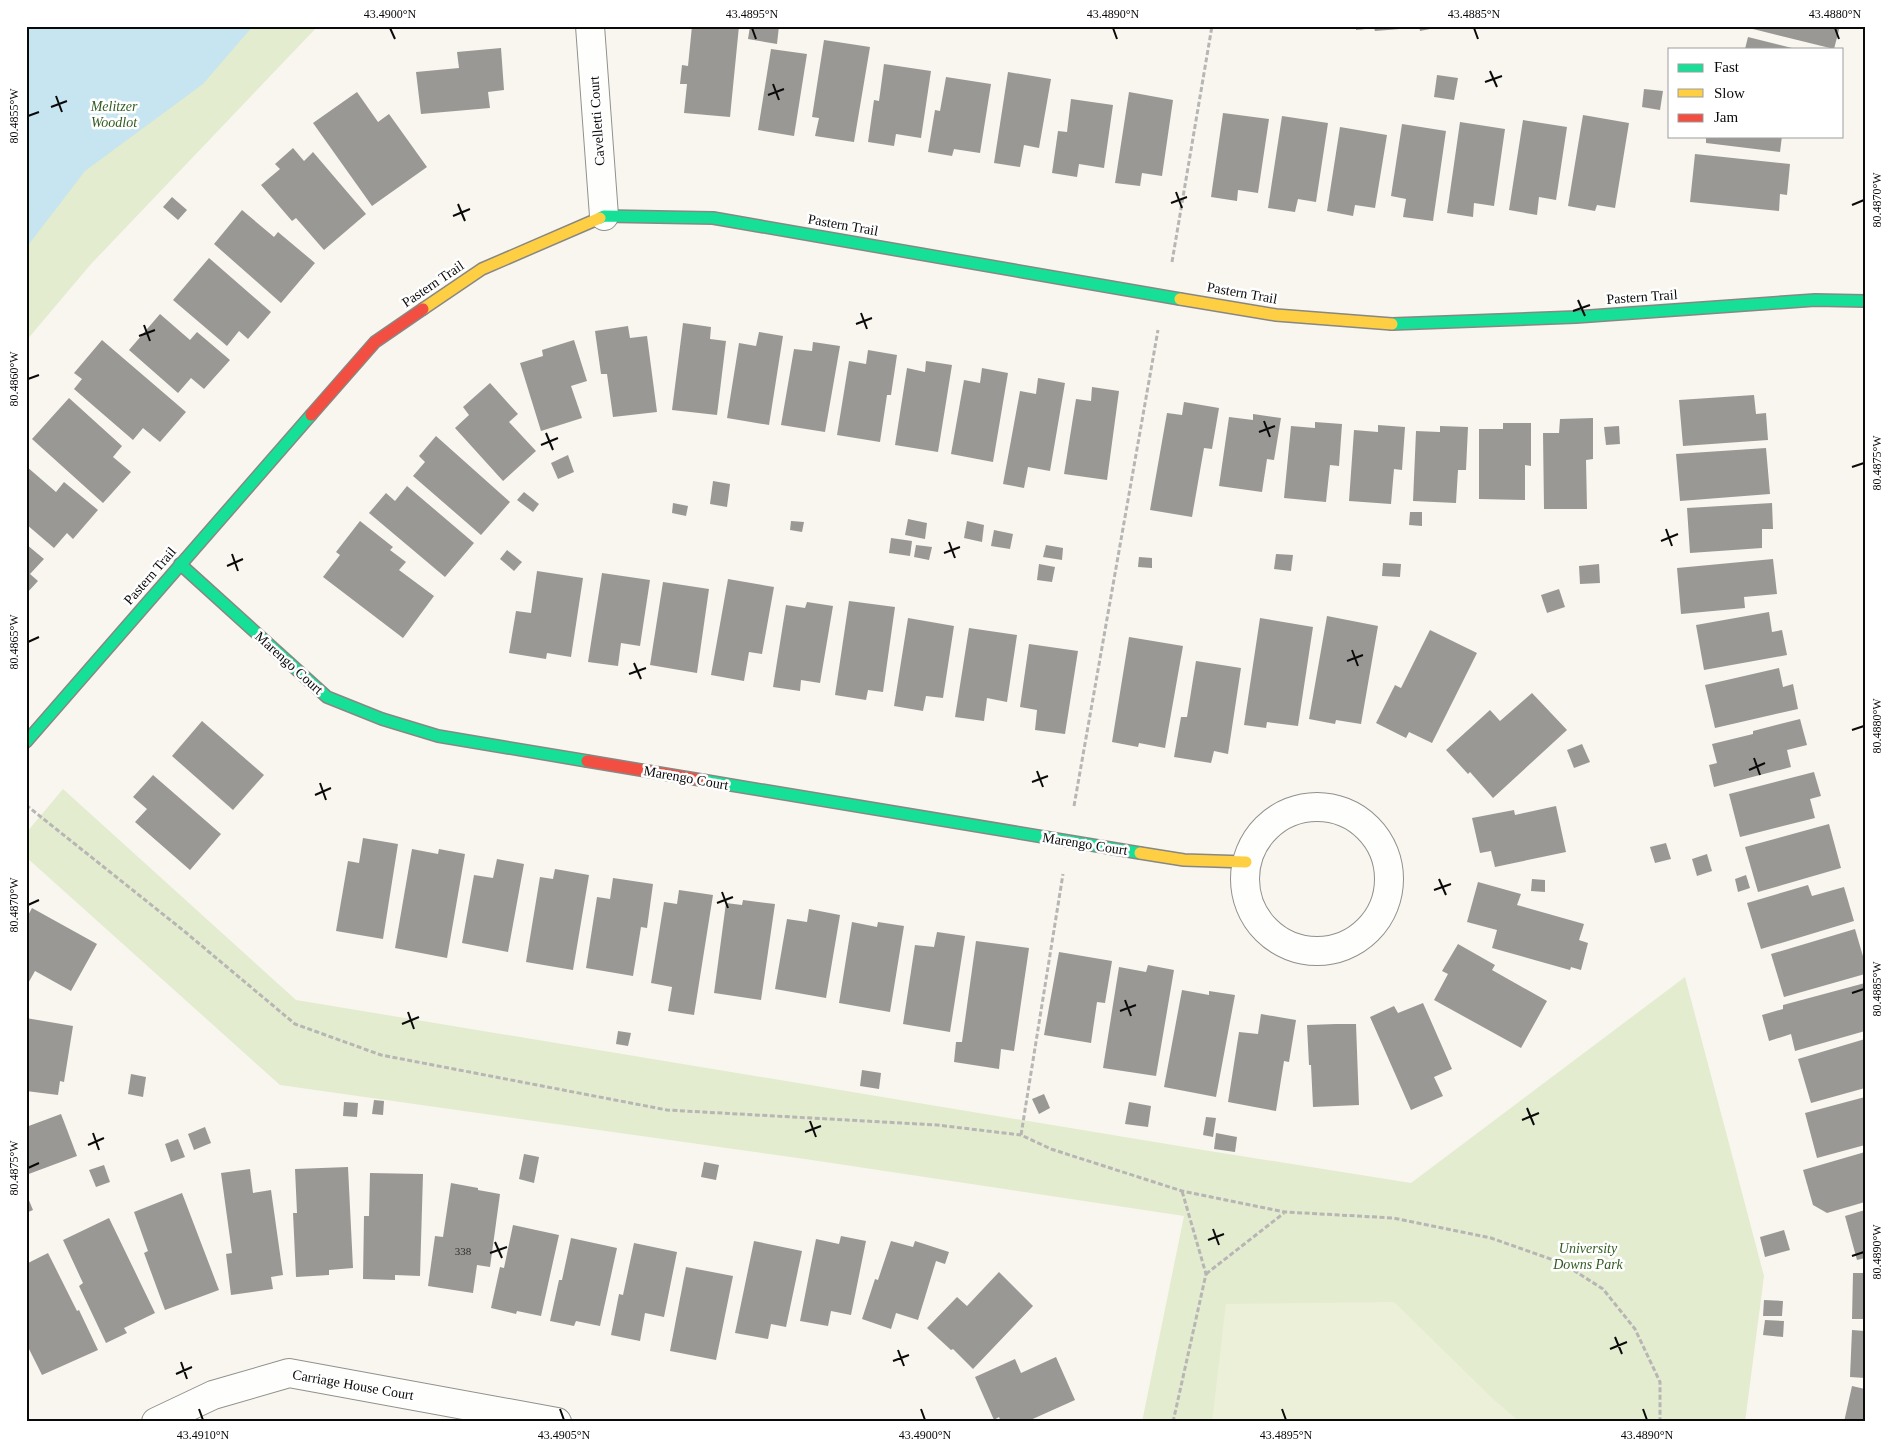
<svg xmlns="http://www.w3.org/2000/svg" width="1891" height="1448" font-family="'Times New Roman',serif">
  <rect width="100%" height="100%" fill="#f8f6ee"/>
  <g fill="#e3eccf">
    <path d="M26,26H318L91,264L26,341Z"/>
    <path d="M63,789L296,1000L1197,1149L1411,1183L1685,977L1764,1276L1745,1422H1142L1184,1216L805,1159L280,1085L26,857V833Z"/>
  </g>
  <path fill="#ecf0d9" d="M1394,1302L1492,1398L1520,1422H1212L1226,1304Z"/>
  <path fill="#c6e5f0" d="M26,26H253L203,84L85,171L26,248Z"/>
  <g fill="#9a9894">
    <path d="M692,26H739L730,117L684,113L687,84H680L682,65L688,66Z"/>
    <path d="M750,26H779L777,44L748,39Z"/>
    <path d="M1356,26H1400V29L1375,31L1374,28L1356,30Z"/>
    <path d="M1419,26H1440V27L1420,31Z"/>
    <path d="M1741,26H1840L1834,49Z"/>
    <path d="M1748,37L1792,48V49H1745Z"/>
    <path d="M824,40L870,47L854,142L815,136L819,118L812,117Z"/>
    <path d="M501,48L504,90L488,92L490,108L421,114L416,72L459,68L457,52Z"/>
    <path d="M771,49L807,54L794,136L758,130Z"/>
    <path d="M884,64L931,71L921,138L896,134L894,146L868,142L874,100L879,101Z"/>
    <path d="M1008,72L1051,79L1039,148L1024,145L1020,167L994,163Z"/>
    <path d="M1437,75L1458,78L1454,100L1434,97Z"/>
    <path d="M946,77L991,84L980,153L954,149L952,156L928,152L935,110L940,111Z"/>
    <path d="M1644,89L1663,91L1660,110L1642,107Z"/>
    <path d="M357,92L378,122L389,114L427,167L372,206L313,123Z"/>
    <path d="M1129,92L1173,100L1162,176L1142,173L1140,186L1115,183Z"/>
    <path d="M1071,99L1113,105L1104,168L1079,164L1077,177L1052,173L1058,131L1067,132Z"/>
    <path d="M1223,113L1269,119L1258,193L1238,190L1237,201L1211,197Z"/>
    <path d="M1583,115L1629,123L1615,208L1597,205L1595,211L1568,206Z"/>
    <path d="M1282,116L1328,123L1316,202L1298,199L1295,212L1268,208Z"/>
    <path d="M1523,120L1567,127L1556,200L1539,197L1537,215L1509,210Z"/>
    <path d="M1460,122L1505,129L1494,206L1474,203L1473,217L1447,213Z"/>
    <path d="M1402,124L1446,131L1433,221L1403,217L1406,199L1391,196Z"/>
    <path d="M1340,127L1387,135L1375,208L1355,205L1353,216L1327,211Z"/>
    <path d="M1706,136H1782L1780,152L1706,143Z"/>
    <path d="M293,148L304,161L313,152L366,214L324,250L296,218L292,221L261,185L280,169L275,164Z"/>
    <path d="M1695,154L1790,164L1787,195L1780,194L1779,211L1690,202Z"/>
    <path d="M172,197L187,210L178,220L163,207Z"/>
    <path d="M242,210L274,237L278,232L315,263L281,303L214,244Z"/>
    <path d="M209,258L271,312L248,339L239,331L227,346L173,300Z"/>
    <path d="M160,314L190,340L197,332L230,360L204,389L191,378L178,393L129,350Z"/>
    <path d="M683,323L711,327L710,339L726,341L717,415L672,410Z"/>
    <path d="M628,326L630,338L647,336L657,412L613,417L607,374H601L595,331Z"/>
    <path d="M759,332L783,336L769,425L727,418L739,343L756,346Z"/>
    <path d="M102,340L186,412L160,442L143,428L133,440L74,389L82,379L74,373Z"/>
    <path d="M574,340L587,381L571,386L582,418L541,431L520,363L543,356L542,350Z"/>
    <path d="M813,342L840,346L825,432L781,425L794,349L812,351Z"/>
    <path d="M868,350L897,355L891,395H887L880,442L837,435L849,361L866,364Z"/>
    <path d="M926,361L952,365L938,452L895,445L907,368L925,372Z"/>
    <path d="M982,368L1008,373L993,462L951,454L964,380L980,383Z"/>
    <path d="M1038,378L1065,383L1050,471L1028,467L1024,488L1003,484L1020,391L1036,394Z"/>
    <path d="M490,383L518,414L509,422L536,451L503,481L455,428L469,415L463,407Z"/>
    <path d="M1092,387L1119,391L1107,480L1064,474L1076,399L1091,401Z"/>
    <path d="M1754,395L1756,414L1766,413L1768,440L1683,446L1679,400Z"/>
    <path d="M69,398L122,446L113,457L131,472L103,503L32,439Z"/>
    <path d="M1184,402L1219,408L1212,449L1204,448L1192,517L1150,510L1167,413L1182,415Z"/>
    <path d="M1253,414L1281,418L1274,460L1267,459L1262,492L1219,486L1229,417L1253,420Z"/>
    <path d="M1593,418V459L1586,460L1587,509H1544L1543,433H1559L1560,419Z"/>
    <path d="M1315,422L1342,424L1339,466L1330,465L1326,502L1284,498L1291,426L1315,428Z"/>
    <path d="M1503,423H1531V466L1525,465V500L1479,499V429H1503Z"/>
    <path d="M1378,425L1405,427L1402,470L1394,469L1391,504L1349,501L1354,430L1378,432Z"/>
    <path d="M1440,426L1468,427L1466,470H1458L1456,503L1413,501L1416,431L1440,432Z"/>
    <path d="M1619,426L1620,444L1606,445L1604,427Z"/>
    <path d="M436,436L510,502L481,535L413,476L425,462L419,456Z"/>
    <path d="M1766,448L1770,494L1680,501L1676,454Z"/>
    <path d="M568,455L574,472L558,479L551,463Z"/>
    <path d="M26,466L56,492L64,482L98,510L73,539L67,533L54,548L26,524Z"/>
    <path d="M713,481L730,484L727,507L710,504Z"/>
    <path d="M407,486L474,543L445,577L369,513L386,493L395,501Z"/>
    <path d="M524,492L539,504L533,512L517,500Z"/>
    <path d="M673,503L688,506L686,516L672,513Z"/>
    <path d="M1772,503L1773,529H1762V548L1690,553L1687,508Z"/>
    <path d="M1410,512H1422V526L1409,525Z"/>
    <path d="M908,519L927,523L925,539L905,535Z"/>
    <path d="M360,521L393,547L390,550L406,562L399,570L434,596L403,638L323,577L340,555L336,552Z"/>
    <path d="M791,521L804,522L802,532L790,530Z"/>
    <path d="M967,521L984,525L982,542L964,538Z"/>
    <path d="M994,530L1013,534L1010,549L991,546Z"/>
    <path d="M891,538L912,541L910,556L889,553Z"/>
    <path d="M26,544L44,559L30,574L38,581L26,594Z"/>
    <path d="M916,545L932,547L929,560L914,557Z"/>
    <path d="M1046,545L1063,548L1062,560L1043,557Z"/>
    <path d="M507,550L522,562L514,571L500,559Z"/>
    <path d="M1276,554L1293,555L1291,571L1274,569Z"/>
    <path d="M1139,557L1152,558V568L1138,567Z"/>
    <path d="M1773,559L1777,594L1744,597L1745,608L1681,614L1677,568Z"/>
    <path d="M1383,563L1401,564L1400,577L1382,576Z"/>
    <path d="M1039,564L1055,567L1052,582L1037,580Z"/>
    <path d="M1599,564L1600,583L1580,584L1579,566Z"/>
    <path d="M537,571L583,578L571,657L547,653L546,659L509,653L516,611L531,613Z"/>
    <path d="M602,573L650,580L640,646L621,643L618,666L588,662Z"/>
    <path d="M728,579L774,587L762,654L749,652L744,681L711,675Z"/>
    <path d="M663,582L709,589L697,673L650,665Z"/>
    <path d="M1559,589L1565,607L1547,613L1541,595Z"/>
    <path d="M849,601L895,607L883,692L868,690L866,700L835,695Z"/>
    <path d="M807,602L833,606L820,683L801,680L800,691L773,687L786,605L805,608Z"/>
    <path d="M1769,612L1772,632L1782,630L1787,655L1704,670L1696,625Z"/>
    <path d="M1327,616L1378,626L1361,724L1336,720L1335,724L1309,719Z"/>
    <path d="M908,618L954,626L943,698L926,696L923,711L894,706Z"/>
    <path d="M1260,618L1313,627L1298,726L1267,722L1266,728L1244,725Z"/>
    <path d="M969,628L1017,635L1007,702L987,698L984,721L955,717Z"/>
    <path d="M1430,630L1477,653L1432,743L1409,732L1406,738L1376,723L1395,685L1401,688Z"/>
    <path d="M1129,637L1183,646L1165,748L1139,743L1138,747L1112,742Z"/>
    <path d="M1029,644L1078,651L1065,734L1035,730L1037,710L1020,707Z"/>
    <path d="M1196,661L1241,668L1228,754L1214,751L1211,763L1174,757L1181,717H1187Z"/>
    <path d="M1779,668L1783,687L1793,684L1798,709L1715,728L1705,685Z"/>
    <path d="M1532,693L1567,730L1493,798L1470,772L1468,774L1446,750L1490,710L1500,721Z"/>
    <path d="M1800,719L1807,745L1787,750L1791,767L1714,787L1709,765L1717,763L1712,744L1753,734V731Z"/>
    <path d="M202,721L264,775L233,810L172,756Z"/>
    <path d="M1582,744L1590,762L1574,768L1567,750Z"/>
    <path d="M1814,772L1821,796L1810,799L1815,818L1740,837L1729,794Z"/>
    <path d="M153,775L221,834L190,870L135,822L147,809L133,797Z"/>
    <path d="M1556,806L1566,852L1495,867L1491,851L1480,853L1472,818L1514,810L1515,815Z"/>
    <path d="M1829,824L1841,868L1758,892L1745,847Z"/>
    <path d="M363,838L398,844L383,939L336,931L348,861L359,863Z"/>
    <path d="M1666,843L1671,859L1655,863L1650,847Z"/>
    <path d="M412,849L438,854L439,849L465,854L447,958L395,948Z"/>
    <path d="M1707,854L1712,871L1697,876L1692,859Z"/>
    <path d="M497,859L524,864L508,952L462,943L474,875L493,878Z"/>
    <path d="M555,869L589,875L573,970L526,962L540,877L553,879Z"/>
    <path d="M1746,875L1750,888L1738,892L1735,879Z"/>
    <path d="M613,878L653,884L647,928L641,927L633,976L586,968L597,897L610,899Z"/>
    <path d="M1532,879L1545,880V892L1531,891Z"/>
    <path d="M1478,882L1521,894L1517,905L1584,924L1579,940L1588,943L1581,970L1571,967L1570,970L1492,948L1497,930L1467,922Z"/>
    <path d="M1808,885L1812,896L1844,887L1854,921L1761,949L1747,903Z"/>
    <path d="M679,890L713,895L694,1015L668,1011L672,987L651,983L664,902L677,904Z"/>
    <path d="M743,900L775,904L761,1000L714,993L726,903L742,905Z"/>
    <path d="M32,908L97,944L71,991L35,971L26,987V919Z"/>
    <path d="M809,909L840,915L826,998L775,989L787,919L807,922Z"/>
    <path d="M852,922L877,927L878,922L904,926L890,1012L839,1003Z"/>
    <path d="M1855,929L1865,963V974L1784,997L1771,954Z"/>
    <path d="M937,932L965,936L950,1032L903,1024L915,945L934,947Z"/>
    <path d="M976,941L1029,948L1014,1051L1001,1049L999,1069L954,1062L956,1042H962Z"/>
    <path d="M1458,944L1495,965L1492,970L1547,1001L1521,1048L1434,1000L1448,974L1442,971Z"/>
    <path d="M1059,952L1112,961L1105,1003L1097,1002L1091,1043L1044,1035Z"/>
    <path d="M1148,965L1174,970L1156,1076L1103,1068L1119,967L1146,972Z"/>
    <path d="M1865,983V1031L1795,1051L1791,1034L1769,1041L1762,1015L1783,1009V1005Z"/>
    <path d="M1182,990L1209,995V991L1235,995L1216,1097L1164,1087Z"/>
    <path d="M1423,1003L1452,1069L1434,1077L1443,1096L1411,1110L1370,1017L1394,1006L1398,1013Z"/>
    <path d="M1261,1014L1296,1020L1289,1062L1284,1061L1276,1111L1228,1102L1239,1032L1258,1034Z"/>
    <path d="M26,1018L73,1026L64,1082L60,1081L58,1095L26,1091Z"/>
    <path d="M1336,1024H1356L1359,1105L1313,1107L1311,1065H1309L1307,1025Z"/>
    <path d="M618,1031L631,1033L628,1046L616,1044Z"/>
    <path d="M1865,1039V1088L1811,1103L1798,1059Z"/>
    <path d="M862,1070L881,1073L879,1089L860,1086Z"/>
    <path d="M131,1074L146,1077L143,1097L128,1094Z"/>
    <path d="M1044,1094L1050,1108L1039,1114L1032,1099Z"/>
    <path d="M1865,1097V1145L1817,1158L1805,1113Z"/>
    <path d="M374,1100L384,1101L383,1115L372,1114Z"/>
    <path d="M344,1102L358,1103L357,1117L343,1116Z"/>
    <path d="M1129,1102L1151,1106L1148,1127L1125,1124Z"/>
    <path d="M61,1114L77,1156L26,1175V1127Z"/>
    <path d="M1206,1117L1216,1118L1213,1137L1203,1135Z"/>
    <path d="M205,1127L211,1143L194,1150L188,1134Z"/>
    <path d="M1216,1133L1237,1137L1235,1152L1214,1149Z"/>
    <path d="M178,1139L185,1157L171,1162L165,1144Z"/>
    <path d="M1865,1152V1202L1827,1213L1813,1205L1803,1170Z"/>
    <path d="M524,1154L539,1157L534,1183L519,1179Z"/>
    <path d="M704,1162L719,1165L716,1180L701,1177Z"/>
    <path d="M104,1165L110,1182L96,1187L89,1170Z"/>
    <path d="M348,1167L353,1268L329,1270V1275L296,1277L293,1213H297L295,1169Z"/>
    <path d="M250,1169L253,1193L271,1190L283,1275L271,1277L273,1289L231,1295L226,1254L232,1253L221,1173Z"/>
    <path d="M370,1173L423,1174L420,1276L395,1275V1280L363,1279L364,1216H369Z"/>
    <path d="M451,1183L478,1188V1190L500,1194L490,1267L477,1265L473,1293L428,1286L435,1236L443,1237Z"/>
    <path d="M182,1193L219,1290L165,1310L144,1253L148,1251L134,1212Z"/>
    <path d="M28,1198L33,1210L26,1213V1199Z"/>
    <path d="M1865,1210V1258L1857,1260L1845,1216Z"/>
    <path d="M109,1218L155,1313L124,1328L127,1333L106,1343L79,1286L83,1283L63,1240Z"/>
    <path d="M513,1225L559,1235L541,1316L517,1311L516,1314L491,1308L500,1267L504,1268Z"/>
    <path d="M1784,1230L1790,1250L1765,1257L1760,1237Z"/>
    <path d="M841,1236L866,1241L851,1315L831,1311L828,1326L800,1321L816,1239L839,1244Z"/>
    <path d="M571,1238L617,1248L600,1326L576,1321L574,1326L550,1321L559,1280H562Z"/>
    <path d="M754,1241L802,1251L786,1327L771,1324L768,1339L735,1333Z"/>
    <path d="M891,1241L913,1247L915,1241L949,1252L945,1264L936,1261L918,1320L896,1313L891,1329L862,1319L875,1279L878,1280Z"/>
    <path d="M634,1243L677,1252L664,1317L645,1313L640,1341L611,1335L619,1294L623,1295Z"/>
    <path d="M48,1253L77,1311L79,1310L98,1350L42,1375L26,1343V1264Z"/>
    <path d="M686,1267L733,1276L716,1360L670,1351Z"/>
    <path d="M999,1272L1033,1306L973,1369L953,1349L951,1350L927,1328L957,1297L967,1306Z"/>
    <path d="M1853,1273H1865V1319H1852Z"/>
    <path d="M1764,1300L1783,1301L1782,1316H1763Z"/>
    <path d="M1765,1320L1784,1321L1783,1337L1763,1335Z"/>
    <path d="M1852,1330L1865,1331V1378L1850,1377Z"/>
    <path d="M1056,1357L1075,1400L1026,1422H1001L999,1417L994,1420L975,1377L1015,1359L1021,1373Z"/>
    <path d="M1852,1386L1865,1389V1422H1844Z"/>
  </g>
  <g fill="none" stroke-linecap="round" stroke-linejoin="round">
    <g stroke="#91908d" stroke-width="30">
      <g id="street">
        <path d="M590,26L604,216"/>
        <circle cx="1317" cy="879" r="72"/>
        <path d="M156,1422L213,1395L289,1373L557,1422"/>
      </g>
    </g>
    <g stroke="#888783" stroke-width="14">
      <g id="fast">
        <path d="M600,218L604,216L713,218L1180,299"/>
        <path d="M1392,324L1576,317L1815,300L1865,301"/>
        <path d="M180,564L327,697L382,719L438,736L587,761"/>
        <path d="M26,742L311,415"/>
        <path d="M701,780L1140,853"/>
      </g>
    </g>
    <g stroke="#888783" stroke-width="14">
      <g id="slow">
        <path d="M1180,299L1276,315L1392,324"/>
        <path d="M423,309L482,269L600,218"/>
        <path d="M1140,853L1184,860L1246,862"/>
      </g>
    </g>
    <g stroke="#888783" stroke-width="14">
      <g id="jam">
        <path d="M311,415L375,342L423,309"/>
        <path d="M587,761L701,780"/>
      </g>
    </g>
    <g stroke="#b7b6b5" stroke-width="3" stroke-dasharray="5 2.5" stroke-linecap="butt">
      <path d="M1172,262L1212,26"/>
      <path d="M26,805L184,931L295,1024L381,1055L667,1110L937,1125L1021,1135L1051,1149L1182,1191L1285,1212L1393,1218L1491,1238L1562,1263L1603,1289L1635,1329L1660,1382V1422"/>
      <path d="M1074,806L1158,330"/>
      <path d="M1021,1135L1063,874"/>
      <path d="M1206,1274L1284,1213"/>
      <path d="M1173,1422L1206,1274L1182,1191"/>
    </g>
    <use href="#street" stroke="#fefefc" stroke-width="28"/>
    <use href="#fast" stroke="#16e098" stroke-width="11"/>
    <use href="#slow" stroke="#ffcf43" stroke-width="11"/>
    <use href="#jam" stroke="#f24e42" stroke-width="11"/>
  </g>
  <path fill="none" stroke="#0a0a0a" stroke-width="2" d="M390,28L395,39M752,28L756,39M1113,28L1117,39M1474,28L1478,39M1835,28L1839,39M1490,71L1497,87M1485,82L1502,76M773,84L779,100M768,95L784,89M56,96L62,112M51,107L67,101M28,116L39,112M1176,192L1182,208M1171,203L1187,197M458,204L465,221M1852,205L1864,200M453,216L470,209M1578,300L1585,316M1573,311L1590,305M861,313L867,329M856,324L872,318M144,325L150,341M139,336L155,330M28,379L39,375M1264,421L1270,437M1259,432L1275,426M546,433L553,450M541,445L558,438M1852,467L1864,463M1666,529L1672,546M1661,541L1678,534M949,542L955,558M944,553L960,547M232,554L238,571M227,566L243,559M28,642L39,637M1352,650L1358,666M1347,661L1363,655M634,663L641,679M629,674L646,668M1852,730L1864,726M1754,758L1760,775M1749,770L1765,763M1037,771L1043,787M1032,782L1048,776M320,783L326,800M315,795L331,788M1439,879L1446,895M1434,890L1451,884M722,892L728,908M717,903L733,897M28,905L39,900M1852,993L1864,989M1125,1000L1131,1016M1120,1011L1136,1005M408,1012L414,1029M402,1024L419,1017M1527,1108L1534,1125M1522,1120L1539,1113M810,1121L816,1137M805,1132L821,1126M93,1133L99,1150M88,1145L104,1138M28,1168L39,1163M1213,1229L1219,1245M1208,1240L1224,1234M495,1242L502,1258M490,1253L507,1247M1852,1256L1864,1252M1615,1337L1622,1354M1610,1349L1627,1342M898,1350L904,1366M893,1361L909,1355M181,1362L187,1379M176,1374L192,1367M199,1409L203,1420M560,1409L564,1420M921,1409L925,1420M1282,1409L1286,1420M1643,1409L1647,1420"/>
  <g text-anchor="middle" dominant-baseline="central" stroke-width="5" stroke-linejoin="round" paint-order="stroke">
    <g font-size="11" fill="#2e2e2c">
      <text x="463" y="1251">338</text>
    </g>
    <g font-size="14" font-style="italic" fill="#315c20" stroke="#fff">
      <text x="114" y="106">Melitzer<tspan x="114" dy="16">Woodlot</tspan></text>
      <text x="1588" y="1248">University<tspan x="1588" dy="16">Downs Park</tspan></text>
    </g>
    <g font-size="14" fill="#0a0a0a" stroke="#fff">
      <text transform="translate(597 121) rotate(-94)">Cavelletti Court</text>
      <text transform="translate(843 225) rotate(10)">Pastern Trail</text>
      <text transform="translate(433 284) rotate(-34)">Pastern Trail</text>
      <text transform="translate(1242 293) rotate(10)">Pastern Trail</text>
      <text transform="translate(1642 297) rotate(-4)">Pastern Trail</text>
      <text transform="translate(150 576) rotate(-49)">Pastern Trail</text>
      <text transform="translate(289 663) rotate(42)">Marengo Court</text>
      <text transform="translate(686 778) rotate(10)">Marengo Court</text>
      <text transform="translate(1085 844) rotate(9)">Marengo Court</text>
      <text transform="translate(353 1385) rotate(10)">Carriage House Court</text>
    </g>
  </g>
  <rect width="1891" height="1448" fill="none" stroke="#ffffff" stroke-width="55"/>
  <rect x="1668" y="48" width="175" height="90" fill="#ffffff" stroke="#9d9d9d"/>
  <rect x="1678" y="64" width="25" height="8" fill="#16e098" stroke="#9d9d9d"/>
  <text x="1714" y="72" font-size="15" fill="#0a0a0a">Fast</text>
  <rect x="1678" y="89" width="25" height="8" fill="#ffcf43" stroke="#9d9d9d"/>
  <text x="1714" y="98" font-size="15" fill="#0a0a0a">Slow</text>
  <rect x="1678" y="114" width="25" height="8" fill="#f24e42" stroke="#9d9d9d"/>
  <text x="1714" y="122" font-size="15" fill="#0a0a0a">Jam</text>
  <rect x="28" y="28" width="1836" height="1392" fill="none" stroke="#0a0a0a" stroke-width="2"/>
  <g font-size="12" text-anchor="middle" fill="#0a0a0a">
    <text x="390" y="18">43.4900°N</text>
    <text x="752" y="18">43.4895°N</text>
    <text x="1113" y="18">43.4890°N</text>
    <text x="1474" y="18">43.4885°N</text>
    <text x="1835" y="18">43.4880°N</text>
    <text transform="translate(14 116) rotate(-90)" y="4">80.4855°W</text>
    <text transform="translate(1877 200) rotate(-90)" y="4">80.4870°W</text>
    <text transform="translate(14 379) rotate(-90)" y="4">80.4860°W</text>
    <text transform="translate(1877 463) rotate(-90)" y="4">80.4875°W</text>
    <text transform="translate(14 642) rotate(-90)" y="4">80.4865°W</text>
    <text transform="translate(1877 726) rotate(-90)" y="4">80.4880°W</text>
    <text transform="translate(14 905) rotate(-90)" y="4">80.4870°W</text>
    <text transform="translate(1877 989) rotate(-90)" y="4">80.4885°W</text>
    <text transform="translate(14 1168) rotate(-90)" y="4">80.4875°W</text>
    <text transform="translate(1877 1252) rotate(-90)" y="4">80.4890°W</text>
    <text x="203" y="1439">43.4910°N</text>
    <text x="564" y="1439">43.4905°N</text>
    <text x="925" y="1439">43.4900°N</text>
    <text x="1286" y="1439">43.4895°N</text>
    <text x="1647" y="1439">43.4890°N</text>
  </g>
</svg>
